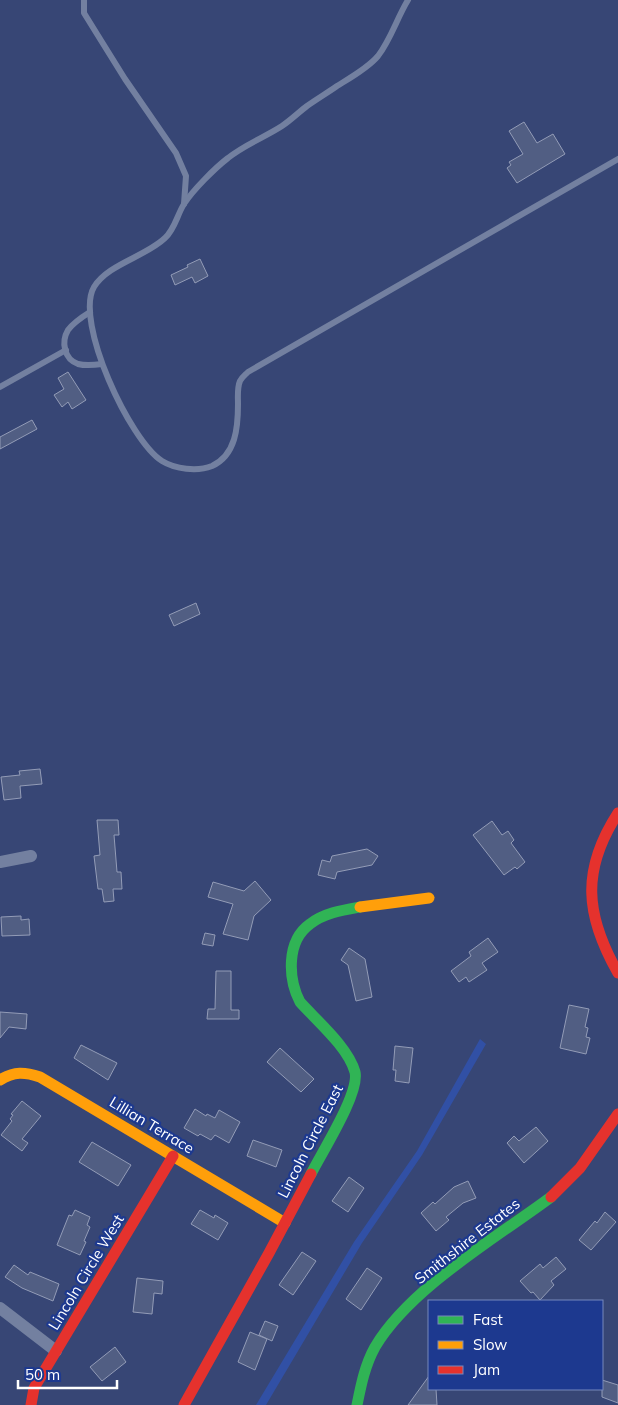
<svg xmlns="http://www.w3.org/2000/svg" width="618" height="1405" font-family="Mulish,sans-serif">
  <rect width="100%" height="100%" fill="#374675"/>
  <path fill="#3150a5" d="M480,1039L486,1044L422,1155L362,1243L266,1405H256L354,1242L417,1151Z"/>
  <g fill="#515e83" stroke="#939cb7">
    <path d="M524,122L537,143L553,134L565,154L517,183L507,168L511,165L509,162L523,154L509,131Z"/>
    <path d="M200,259L208,276L195,283L192,277L175,285L171,275L188,267L187,265Z"/>
    <path d="M68,372L86,400L72,409L68,402L62,407L54,395L64,389L58,378Z"/>
    <path d="M32,420L37,429L0,449V437Z"/>
    <path d="M196,603L200,614L174,626L169,615Z"/>
    <path d="M40,769L42,784L20,786L21,798L4,800L1,777L20,775L19,771Z"/>
    <path d="M97,820H118L119,835H114L117,872H121L122,889H113L114,901L104,902L102,889H98L94,856L100,855Z"/>
    <path d="M492,821L502,835L508,831L514,840L511,843L525,862L517,869L515,867L504,875L473,835Z"/>
    <path d="M367,849L378,856L372,865L337,872L335,879L318,875L322,860L330,862L332,856Z"/>
    <path d="M255,881L271,900L254,916L248,940L223,934L233,904L208,897L213,882L244,891Z"/>
    <path d="M21,916V920L29,919L30,935L2,936L1,917Z"/>
    <path d="M205,933L215,935L213,946L202,944Z"/>
    <path d="M488,938L498,952L482,963L487,970L469,982L466,977L459,982L451,971L471,956L469,952Z"/>
    <path d="M349,948L365,959L372,997L356,1001L348,965L341,960Z"/>
    <path d="M216,971H231V1010H239V1019H207L208,1009H215Z"/>
    <path d="M569,1005L589,1009L585,1027L588,1028L586,1037L590,1038L586,1054L560,1048Z"/>
    <path d="M0,1012L27,1014L26,1029L9,1027L0,1038Z"/>
    <path d="M81,1045L117,1063L108,1080L74,1058Z"/>
    <path d="M395,1046L413,1048L409,1083L395,1081L396,1070H393Z"/>
    <path d="M280,1048L314,1079L301,1092L267,1062Z"/>
    <path d="M22,1101L41,1116L22,1139L28,1143L22,1151L1,1135L12,1121L10,1119L13,1115L11,1114Z"/>
    <path d="M195,1109L206,1116L207,1114L215,1118L219,1110L240,1122L229,1143L215,1135L211,1140L200,1134L198,1136L184,1128Z"/>
    <path d="M536,1127L548,1141L524,1163L507,1143L514,1136L519,1141Z"/>
    <path d="M253,1140L282,1150L276,1167L247,1156Z"/>
    <path d="M92,1142L131,1165L118,1186L79,1162Z"/>
    <path d="M349,1177L364,1188L348,1212L332,1201Z"/>
    <path d="M468,1181L476,1198L463,1203L446,1217L449,1220L436,1231L421,1213L433,1202L435,1204L454,1187Z"/>
    <path d="M75,1210L90,1217L87,1225L90,1227L84,1241L86,1242L80,1255L57,1245L69,1215L72,1216Z"/>
    <path d="M200,1210L214,1218L215,1215L228,1223L218,1240L191,1224Z"/>
    <path d="M605,1212L616,1222L591,1250L579,1240L595,1221L597,1223Z"/>
    <path d="M302,1252L316,1261L293,1295L279,1285Z"/>
    <path d="M556,1257L566,1269L551,1281L554,1285L540,1300L533,1292L531,1293L520,1281L540,1264L543,1268Z"/>
    <path d="M14,1265L28,1275L30,1272L59,1284L53,1301L22,1288L5,1277Z"/>
    <path d="M367,1268L382,1278L361,1310L346,1299Z"/>
    <path d="M137,1278L163,1281L162,1294L154,1293L152,1314L133,1312Z"/>
    <path d="M265,1321L278,1326L272,1341L259,1335Z"/>
    <path d="M250,1332L267,1339L255,1370L238,1362Z"/>
    <path d="M115,1347L126,1362L102,1381L90,1367Z"/>
    <path d="M429,1376V1389H436L437,1405H408Z"/>
    <path d="M602,1380L618,1385V1403L602,1397Z"/>
  </g>
  <g fill="none" stroke-linecap="round" stroke-linejoin="round">
    <g stroke="#7380a0" stroke-width="6">
      <path d="M84,0V13L97,34L125,79L176,153L186,176L184,204"/>
      <path d="M408,0C397,18 391,39 378,56C368,68 350,78 337,86C327,93 317,99 307,106C299,112 291,120 282,126C265,137 244,145 228,158C215,168 193,190 184,204C177,215 175,229 165,238C145,257 108,264 94,287C74,321 130,441 162,461C175,469 197,472 212,466C236,455 238,427 238,404C238,397 237,388 240,381C242,377 245,375 248,372L618,159"/>
      <path d="M90,312C82,317 74,322 68,330C61,342 64,359 78,364C86,366 95,365 102,364"/>
      <path d="M0,387L66,350"/>
    </g>
    <g stroke="#7380a0" stroke-width="12">
      <path d="M0,862L31,856"/>
      <path d="M0,1308L56,1351"/>
    </g>
    <g stroke="#30b455" stroke-width="11">
      <path d="M311,1174C322,1152 360,1093 355,1072C348,1047 317,1021 300,1002C288,979 286,941 310,924C324,913 343,910 360,907"/>
      <path d="M357,1405C361,1385 365,1365 375,1347C410,1288 496,1238 551,1197"/>
    </g>
    <g stroke="#ff9f0a" stroke-width="11">
      <path d="M360,907L429,898"/>
      <path d="M0,1080C14,1071 25,1072 40,1077L285,1223"/>
    </g>
    <g stroke="#e5322d" stroke-width="11">
      <path d="M618,813C581,870 585,915 618,973"/>
      <path d="M551,1197L580,1168L618,1114"/>
      <path d="M31,1405L34,1388L173,1156"/>
      <path d="M184,1405L269,1253L311,1174"/>
    </g>
  </g>
  <g text-anchor="middle" dominant-baseline="central" stroke-width="4.5" stroke-linejoin="round" paint-order="stroke">
    <g font-size="15" fill="#fff" stroke="#1d398f">
      <text transform="translate(152 1125) rotate(31)">Lillian Terrace</text>
      <text transform="translate(310 1141) rotate(-63)">Lincoln Circle East</text>
      <text transform="translate(467 1241) rotate(-38)">Smithshire Estates</text>
      <text transform="translate(86 1272) rotate(-59)">Lincoln Circle West</text>
    </g>
  </g>
  <rect x="428" y="1300" width="175" height="90" fill="#1d398f" stroke="#7788bc"/>
  <rect x="438" y="1316" width="25" height="8" fill="#30b455" stroke="#7788bc"/>
  <text x="473" y="1325" font-size="15" fill="#ffffff">Fast</text>
  <rect x="438" y="1341" width="25" height="8" fill="#ff9f0a" stroke="#7788bc"/>
  <text x="473" y="1350" font-size="15" fill="#ffffff">Slow</text>
  <rect x="438" y="1366" width="25" height="8" fill="#e5322d" stroke="#7788bc"/>
  <text x="473" y="1375" font-size="15" fill="#ffffff">Jam</text>
  <path d="M18 1380v8h99v-8" fill="none" stroke="#ffffff" stroke-width="2.5"/>
  <text x="25" y="1380" font-size="15" fill="#ffffff" stroke="#1d398f" stroke-width="4" paint-order="stroke">50 m</text>
</svg>
